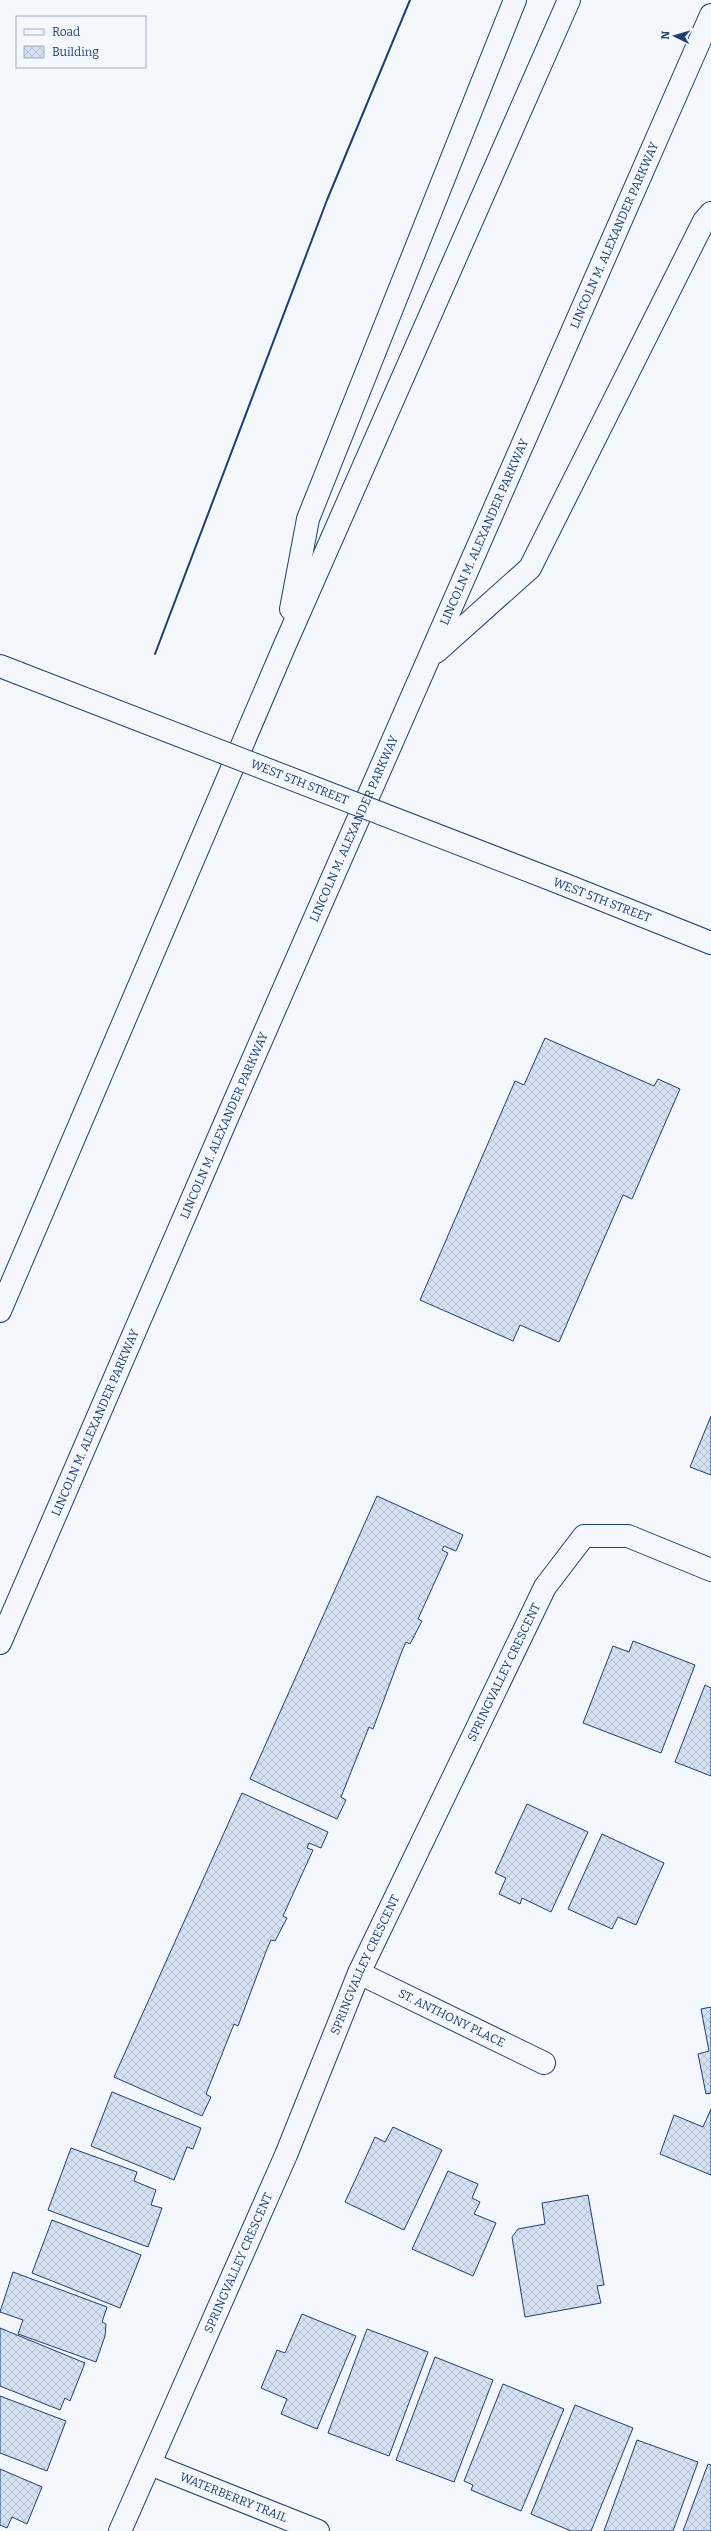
<svg xmlns="http://www.w3.org/2000/svg" width="711" height="2531" font-family="Bitter,serif">
  <defs>
    <pattern id="building-cross-hatch" width="8" height="8" patternUnits="userSpaceOnUse"><rect width="8" height="8" fill="#d5e0f0"/><path d="M0 0l8 8M0 8l8-8" fill="none" stroke="#b6c1d1"/></pattern>
  </defs>
  <rect width="100%" height="100%" fill="#f4f7fb"/>
  <g fill="url(#building-cross-hatch)" stroke="#1d3f73">
    <path d="M545,1038L654,1086L658,1079L680,1089L632,1199L623,1195L559,1342L520,1325L513,1341L420,1300L515,1081L524,1085Z"/>
    <path d="M711,1416V1475L690,1467Z"/>
    <path d="M377,1496L463,1535L456,1551L444,1546L442,1550L448,1553L418,1619L422,1621L410,1644L406,1642L402,1651L373,1729L369,1727L341,1797L346,1800L337,1819L250,1779Z"/>
    <path d="M633,1641L695,1665L661,1753L583,1723L613,1646L629,1652Z"/>
    <path d="M705,1685L711,1688V1776L675,1762Z"/>
    <path d="M242,1793L328,1832L321,1848L309,1843L307,1848L313,1850L283,1916L287,1918L275,1941L271,1940L267,1949L238,2026L234,2024L206,2094L211,2097L202,2116L114,2077Z"/>
    <path d="M527,1804L588,1832L551,1912L522,1898L520,1904L499,1894L506,1878L495,1873Z"/>
    <path d="M602,1834L664,1863L636,1925L618,1917L612,1929L568,1909Z"/>
    <path d="M711,2007V2093L706,2094L698,2054L709,2051L701,2009Z"/>
    <path d="M112,2092L201,2128L193,2149L187,2147L174,2180L91,2146Z"/>
    <path d="M711,2109V2175L660,2154L674,2115L703,2127Z"/>
    <path d="M393,2127L442,2150L404,2230L345,2202L375,2137L385,2142Z"/>
    <path d="M71,2148L137,2172L134,2181L156,2190L151,2205L162,2208L148,2247L48,2210Z"/>
    <path d="M448,2171L478,2184L472,2198L480,2202L474,2214L496,2223L473,2276L412,2249Z"/>
    <path d="M588,2195L604,2285L597,2286L601,2303L525,2317L512,2237L518,2229L545,2224L542,2203Z"/>
    <path d="M52,2220L141,2255L120,2308L32,2273Z"/>
    <path d="M13,2272L107,2307L102,2322L106,2324L105,2336L96,2362L18,2334L23,2320L0,2312Z"/>
    <path d="M302,2314L356,2336L317,2429L281,2414L287,2399L261,2388L277,2350L285,2353Z"/>
    <path d="M0,2328L85,2363L70,2401L65,2398L60,2410L0,2386Z"/>
    <path d="M367,2329L428,2352L389,2456L328,2433Z"/>
    <path d="M435,2357L493,2380L454,2482L396,2460Z"/>
    <path d="M503,2384L564,2409L521,2511L471,2490L473,2485L464,2481Z"/>
    <path d="M0,2396L66,2421L47,2471L0,2453Z"/>
    <path d="M575,2405L633,2428L591,2531H571L531,2514Z"/>
    <path d="M637,2440L698,2462L673,2531H604Z"/>
    <path d="M708,2464L711,2465V2531H683Z"/>
    <path d="M0,2469L42,2487L27,2524L12,2517L7,2528L0,2525Z"/>
  </g>
  <g fill="none" stroke-linecap="round" stroke-linejoin="round">
    <g stroke="#1d3f73" stroke-width="24">
      <g id="minor">
        <path id="s1" d="M359,1973L544,2063"/>
        <path id="s2" d="M150,2464L318,2531"/>
        <path id="s3" d="M120,2531L286,2155L359,1973L545,1587L584,1536H628L711,1570"/>
      </g>
    </g>
    <g stroke="#1d3f73" stroke-width="24">
      <g id="tertiary">
        <path d="M0,666L18,673"/>
        <path d="M563,884L711,943"/>
      </g>
    </g>
    <g stroke="#1d3f73" stroke-width="24">
      <g id="motorway">
        <path d="M291,609L308,519L515,0"/>
        <path d="M436,652L530,568L704,221L711,213"/>
        <path d="M0,1311L284,647L569,0"/>
        <path id="s4" d="M0,1643L231,1109L711,15"/>
      </g>
    </g>
    <use href="#minor" stroke="#f4f7fb" stroke-width="22"/>
    <use href="#tertiary" stroke="#f4f7fb" stroke-width="22"/>
    <use href="#motorway" stroke="#f4f7fb" stroke-width="22"/>
    <g stroke="#1d3f73" stroke-width="24" stroke-linecap="butt">
      <g id="tertiary-bridge">
        <path id="s5" d="M18,673L563,884"/>
      </g>
    </g>
    <use href="#tertiary-bridge" stroke="#f4f7fb" stroke-width="22"/>
    <path stroke="#1d3f73" stroke-width="2" d="M155,654L327,200L410,0"/>
  </g>
  <g text-anchor="middle" dominant-baseline="central" stroke-width="3" stroke-linejoin="round" paint-order="stroke">
    <g font-size="12" fill="#1d3f73" stroke="#f4f7fb">
      <text stroke="none"><textPath href="#s4" startOffset="1536">LINCOLN M. ALEXANDER PARKWAY</textPath></text>
      <text stroke="none"><textPath href="#s4" startOffset="1212">LINCOLN M. ALEXANDER PARKWAY</textPath></text>
      <text stroke="none"><textPath href="#s5" startOffset="302">WEST 5TH STREET</textPath></text>
      <text stroke="none"><textPath href="#s4" startOffset="888">LINCOLN M. ALEXANDER PARKWAY</textPath></text>
      <text transform="translate(602 900) rotate(21)">WEST 5TH STREET</text>
      <text stroke="none"><textPath href="#s4" startOffset="564">LINCOLN M. ALEXANDER PARKWAY</textPath></text>
      <text stroke="none"><textPath href="#s4" startOffset="240">LINCOLN M. ALEXANDER PARKWAY</textPath></text>
      <text stroke="none"><textPath href="#s3" startOffset="941">SPRINGVALLEY CRESCENT</textPath></text>
      <text stroke="none"><textPath href="#s3" startOffset="617">SPRINGVALLEY CRESCENT</textPath></text>
      <text stroke="none"><textPath href="#s1" startOffset="103">ST. ANTHONY PLACE</textPath></text>
      <text stroke="none"><textPath href="#s3" startOffset="293">SPRINGVALLEY CRESCENT</textPath></text>
      <text stroke="none"><textPath href="#s2" startOffset="90">WATERBERRY TRAIL</textPath></text>
    </g>
  </g>
  <rect x="16" y="16" width="130" height="52" fill="#f4f7fb" stroke="#9eadc5"/>
  <rect x="24" y="29" width="20" height="6" fill="#f4f7fb" stroke="#9eadc5"/>
  <text x="52" y="36" font-size="12" fill="#1d3f73">Road</text>
  <rect x="24" y="46" width="20" height="12" fill="url(#building-cross-hatch)" stroke="#9eadc5"/>
  <text x="52" y="56" font-size="12" fill="#1d3f73">Building</text>
  <g transform="translate(675 36) rotate(275)" stroke="#f4f7fb" stroke-width="3" paint-order="stroke">
  <path d="M0-3L7 15L0 10L-7 15Z" fill="#1d3f73"/>
  <text y="-6" font-size="11" font-weight="bold" text-anchor="middle" fill="#1d3f73">N</text>
  </g>
</svg>
